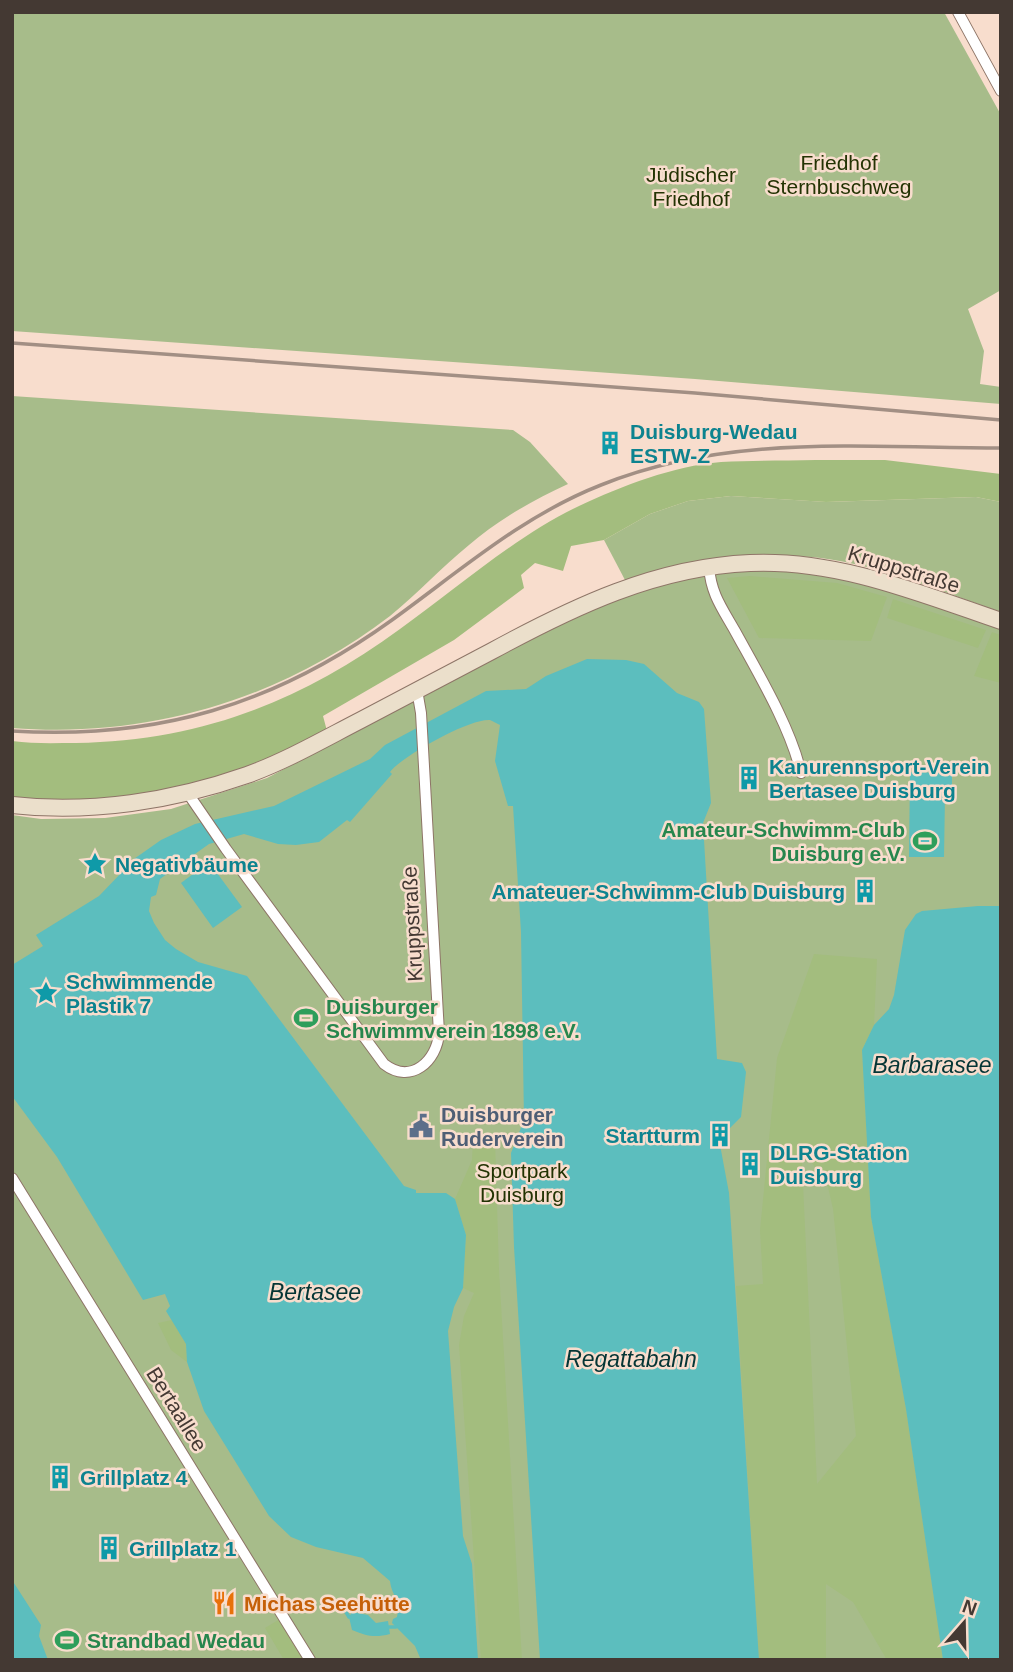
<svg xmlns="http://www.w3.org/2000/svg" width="1013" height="1672" font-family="Helvetica,sans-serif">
  <rect width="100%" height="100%" fill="#f8ddcd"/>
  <g fill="#a7bc8a">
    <path d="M12,12H944L1001,115V290L968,309L984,351L980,384L1001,387V404L695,379L12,331Z"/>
    <path d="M12,396L513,430L530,442L568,484C533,500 498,520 469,545C442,567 417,594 390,616C281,699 149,739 12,728Z"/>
    <path d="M731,496L827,502L976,497L1001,502V612C942,592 882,566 821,558C808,556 795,557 783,557C727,556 678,561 625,580L604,540L650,514L688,501Z"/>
    <path d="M768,569L803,572L875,586L1001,628V1660H12V815L41,819L105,818L171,809L267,778L601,602L681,577Z"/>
  </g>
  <g fill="#a3bd7e" fill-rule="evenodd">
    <path d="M816,460H885L1001,474V502L976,497L826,502L731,496L688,501L650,514L604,540L571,546L563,571L535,563L521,575L524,588L454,640L323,716L327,731L244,770L186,787L84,802L12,799V741C33,744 55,743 76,743C200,741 300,702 400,629C456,589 517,535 579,506C622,486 673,466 721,462C752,460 784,461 816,460Z"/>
    <path d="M750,576L837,583L887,597L871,641L759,638L727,578Z"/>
    <path d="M893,599L986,630L978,648L887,618Z"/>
    <path d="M992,632L1001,635V683L974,676Z"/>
    <path d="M814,954L877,959L874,1025L862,1050L871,1217L906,1409L943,1660H887L853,1602L826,1584V1660H759L736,1286L763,1284L760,1230L777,1058ZM806,1154L828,1187L833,1209L856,1436L817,1484L802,1162Z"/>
    <path d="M495,1139L499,1270L522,1660H481L459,1345L464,1316L474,1293L463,1288L466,1235L455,1199L472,1160L473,1141Z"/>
    <path d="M172,1320L186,1344L187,1362L171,1350L158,1323Z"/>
    <path d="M280,1619L305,1660H284L265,1628Z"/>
  </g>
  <g fill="#5cbebe">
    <path d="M587,659L626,660L644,664L677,693L699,702L704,709L711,803L703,823L717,1059L742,1063L746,1072L741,1117L725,1133L718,1134L729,1193L759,1660H540L514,1247L511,1153L524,1120L521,932L513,806H508L495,761L500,725C498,724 492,721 490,720C470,718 402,756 390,772L392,774L350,822L347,820L319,842L296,845L278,844L244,834L209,844L160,879L156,895L151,897L149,911L154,923L165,940L176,949L198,962L247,976L404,1186L416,1190V1193H446L455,1199L466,1235L463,1288L454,1307L448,1331L463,1536L472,1564L478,1660H421L415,1646L392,1623L393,1619L397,1617C401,1597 392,1598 390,1581L363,1558L316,1547L291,1537L269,1516L204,1411L187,1362L186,1344L166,1311L170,1306L165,1294L143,1300L57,1157L12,1096V965L43,946L36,935L99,896L124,870V866L161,840L195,824L274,806L370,759L385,745L486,691L526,689L546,676Z"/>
    <path d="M910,772L952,773V796H945L944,857H909Z"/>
    <path d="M209,862L242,907L213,928L181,883Z"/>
    <path d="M978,906H1001V1660H943L906,1409L871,1217L862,1050L874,1025L889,1009L894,995L905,930L916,914L922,911Z"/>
    <path d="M12,1580L41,1625L39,1636L48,1660H12Z"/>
    <path d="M352,1612L368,1615L376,1623L388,1621L390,1634C375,1638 366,1636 352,1630L349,1617Z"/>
  </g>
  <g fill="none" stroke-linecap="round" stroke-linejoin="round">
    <g stroke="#5cbebe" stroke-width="3.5">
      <path d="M341,1604L349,1617"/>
      <path d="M389,1627H396"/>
    </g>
    <g stroke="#8e7567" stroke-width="12">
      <g id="street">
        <path d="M958,12L1001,91"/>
        <path d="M709,567C711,594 722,608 735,631C758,673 791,728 801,773"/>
        <path d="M187,792L226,849L384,1064C411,1085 437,1061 439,1033L421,713L417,690"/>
        <path d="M12,1178L310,1660"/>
      </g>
    </g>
    <g stroke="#8e7567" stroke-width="18">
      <path id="secondary" d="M12,805C90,814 173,801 247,775C286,761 324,739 361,720C404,697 448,674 492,651C573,607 656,567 750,563C837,559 919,593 1001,621"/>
    </g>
    <use href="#street" stroke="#fff" stroke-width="10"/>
    <use href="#secondary" stroke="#ebdfcb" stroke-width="16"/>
    <g stroke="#a28f84" stroke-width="3.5">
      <path d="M12,343L695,393L1001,420"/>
      <path d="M12,731C157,740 274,705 392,620C460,571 522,516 601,485C729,433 866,448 1001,448"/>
    </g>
  </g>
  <defs>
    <g id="building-bare" transform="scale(1.89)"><path d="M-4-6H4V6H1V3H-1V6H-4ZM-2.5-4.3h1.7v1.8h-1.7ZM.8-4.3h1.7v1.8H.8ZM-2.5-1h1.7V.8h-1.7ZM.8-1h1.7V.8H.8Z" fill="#0f9aa8" stroke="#f8ddcd" stroke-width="2.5" paint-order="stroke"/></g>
    <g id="stadium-bare" transform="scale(1.89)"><path d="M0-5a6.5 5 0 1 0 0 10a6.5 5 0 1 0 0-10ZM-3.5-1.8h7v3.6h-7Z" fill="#2e9e5b" stroke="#f8ddcd" stroke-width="2.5" paint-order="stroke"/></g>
    <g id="sight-bare" transform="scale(1.89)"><path d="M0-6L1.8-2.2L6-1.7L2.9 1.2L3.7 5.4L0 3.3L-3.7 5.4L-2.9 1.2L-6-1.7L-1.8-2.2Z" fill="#0f9aa8" stroke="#f8ddcd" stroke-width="2.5" paint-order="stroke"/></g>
    <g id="civic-bare" transform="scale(1.89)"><path d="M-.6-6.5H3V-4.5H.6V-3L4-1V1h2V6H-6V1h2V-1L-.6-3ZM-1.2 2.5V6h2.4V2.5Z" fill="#5c6f8a" stroke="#f8ddcd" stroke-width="2.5" paint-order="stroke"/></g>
    <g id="restaurant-bare" transform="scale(1.89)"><path d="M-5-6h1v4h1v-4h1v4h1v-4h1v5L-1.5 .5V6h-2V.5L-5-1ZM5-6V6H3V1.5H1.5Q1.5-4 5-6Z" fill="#e8710a" stroke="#f8ddcd" stroke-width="2.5" paint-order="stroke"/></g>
  </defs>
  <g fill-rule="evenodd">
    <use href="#building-bare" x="610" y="443"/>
    <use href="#building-bare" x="749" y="778"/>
    <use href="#stadium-bare" x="925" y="841"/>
    <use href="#sight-bare" x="95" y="864"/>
    <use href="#building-bare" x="865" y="891"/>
    <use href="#sight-bare" x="46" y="993"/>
    <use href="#stadium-bare" x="306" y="1018"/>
    <use href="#civic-bare" x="421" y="1126"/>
    <use href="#building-bare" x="720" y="1135"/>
    <use href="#building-bare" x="750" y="1164"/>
    <use href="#building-bare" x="60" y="1477"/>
    <use href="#building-bare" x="109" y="1548"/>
    <use href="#restaurant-bare" x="224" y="1603"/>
    <use href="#stadium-bare" x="67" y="1640"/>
  </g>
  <g text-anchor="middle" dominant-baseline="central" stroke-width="5" stroke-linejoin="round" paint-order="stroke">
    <g font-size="21" fill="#233303" stroke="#f8ddcd">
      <text x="839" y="162">Friedhof<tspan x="839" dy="24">Sternbuschweg</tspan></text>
      <text x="691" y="174">Jüdischer<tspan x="691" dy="24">Friedhof</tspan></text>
      <text x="522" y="1170">Sportpark<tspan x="522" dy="24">Duisburg</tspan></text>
    </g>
    <g font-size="21" font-weight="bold" fill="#0d838f" stroke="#f8ddcd" text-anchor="start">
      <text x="630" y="431">Duisburg-Wedau<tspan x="630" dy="24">ESTW-Z</tspan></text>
      <text x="769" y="766">Kanurennsport-Verein<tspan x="769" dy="24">Bertasee Duisburg</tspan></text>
      <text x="115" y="864">Negativbäume</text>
      <text x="845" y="891" text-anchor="end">Amateuer-Schwimm-Club Duisburg</text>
      <text x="66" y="981">Schwimmende<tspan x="66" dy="24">Plastik 7</tspan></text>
      <text x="700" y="1135" text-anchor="end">Startturm</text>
      <text x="770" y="1152">DLRG-Station<tspan x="770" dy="24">Duisburg</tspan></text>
      <text x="80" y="1477">Grillplatz 4</text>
      <text x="129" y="1548">Grillplatz 1</text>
    </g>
    <g font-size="21" fill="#443933" stroke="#f8ddcd">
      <text transform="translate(904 569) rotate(17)">Kruppstraße</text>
      <text transform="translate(412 924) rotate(-93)">Kruppstraße</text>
      <text transform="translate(177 1409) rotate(58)">Bertaallee</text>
    </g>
    <g font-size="21" font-weight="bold" fill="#27864d" stroke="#f8ddcd" text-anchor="start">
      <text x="905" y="829" text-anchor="end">Amateur-Schwimm-Club<tspan x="905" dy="24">Duisburg e.V.</tspan></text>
      <text x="326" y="1006">Duisburger<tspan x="326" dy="24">Schwimmverein 1898 e.V.</tspan></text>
      <text x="87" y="1640">Strandbad Wedau</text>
    </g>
    <g font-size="21" font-weight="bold" fill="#4e5e75" stroke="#f8ddcd" text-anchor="start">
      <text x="441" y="1114">Duisburger<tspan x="441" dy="24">Ruderverein</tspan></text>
    </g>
    <g font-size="21" font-weight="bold" fill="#c56008" stroke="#f8ddcd" text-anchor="start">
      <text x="244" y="1603">Michas Seehütte</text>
    </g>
    <g font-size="23" font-style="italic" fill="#043535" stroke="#f8ddcd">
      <text x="932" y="1065">Barbarasee</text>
      <text x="315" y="1292">Bertasee</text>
      <text x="631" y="1359">Regattabahn</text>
    </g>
  </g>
  <rect width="1013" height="1672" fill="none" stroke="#443933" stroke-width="28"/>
  <g transform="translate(964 1623) rotate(20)" stroke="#f8ddcd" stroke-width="5" paint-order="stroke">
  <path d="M0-5L12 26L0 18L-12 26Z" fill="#443933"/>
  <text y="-10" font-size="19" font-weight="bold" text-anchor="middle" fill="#443933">N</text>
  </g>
</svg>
